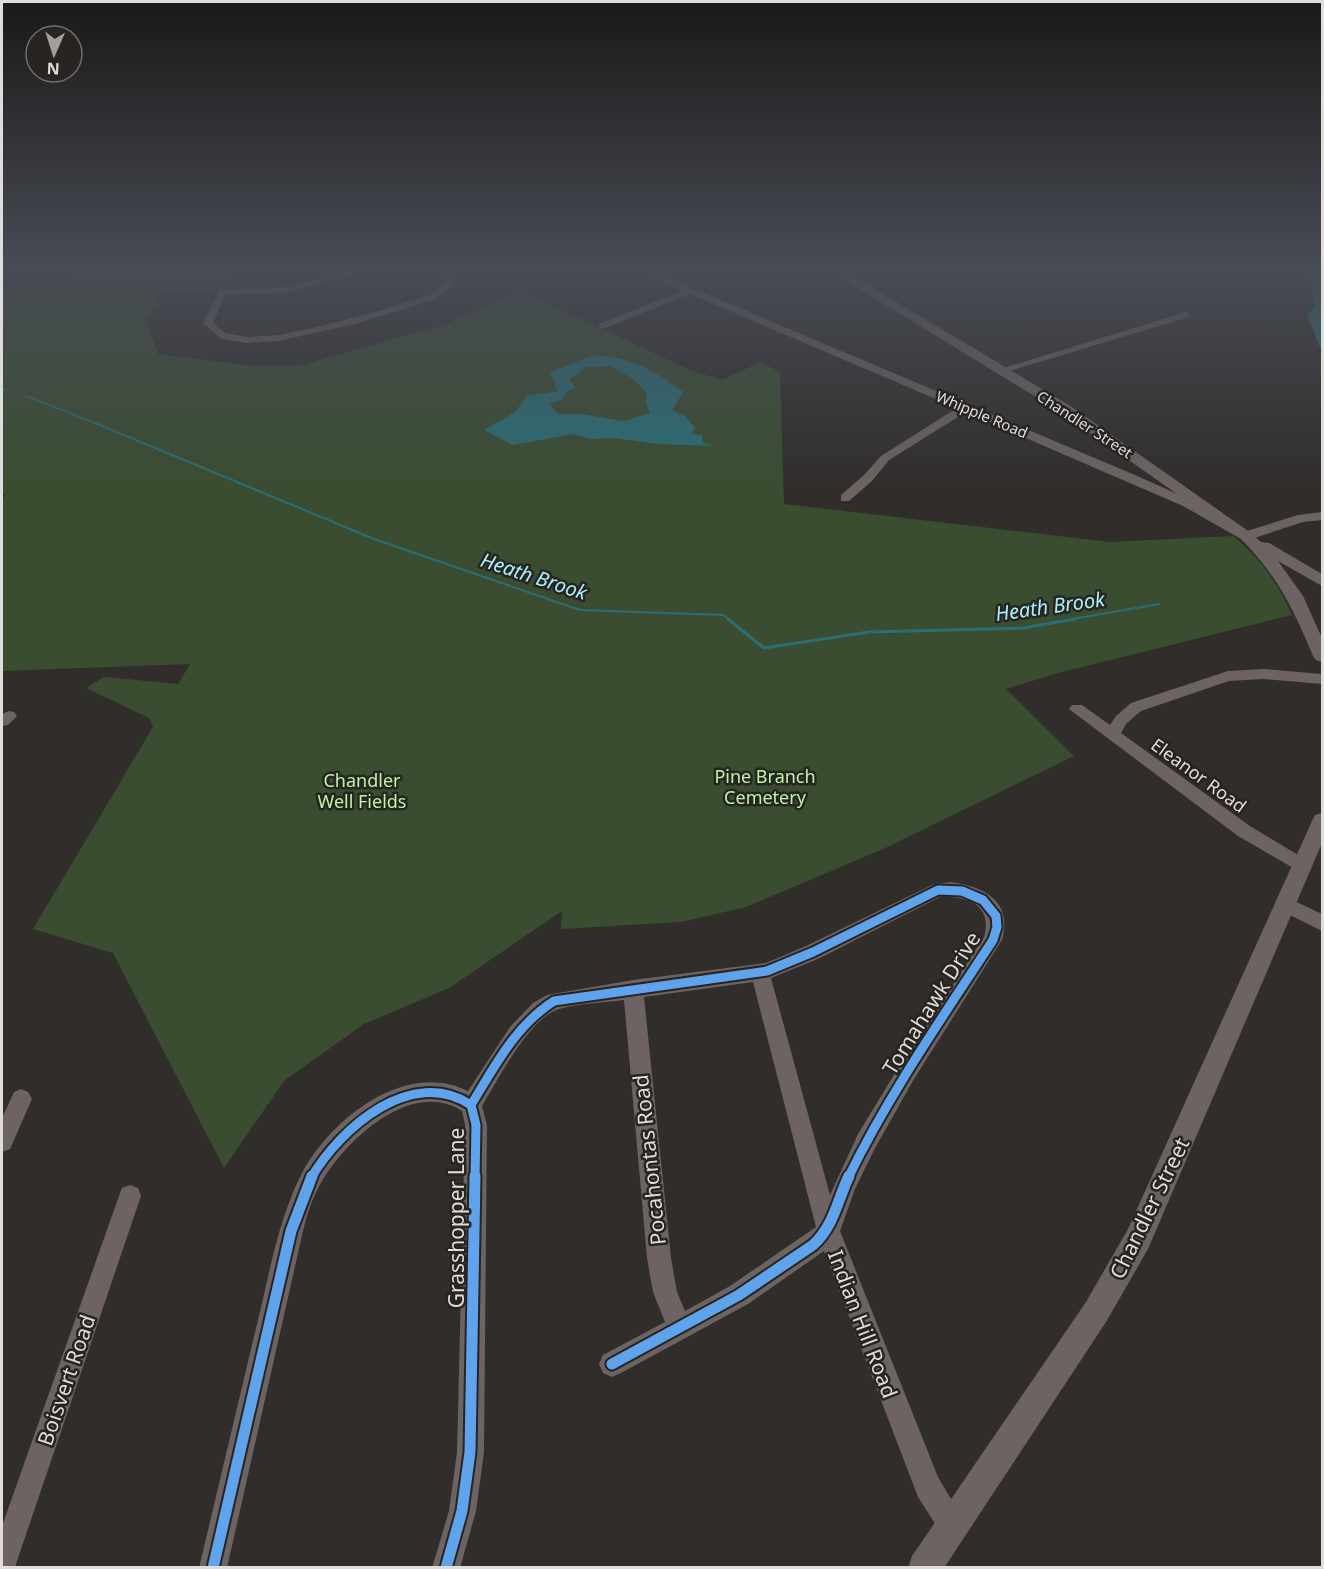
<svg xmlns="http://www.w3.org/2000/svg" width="1324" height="1569" font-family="'Noto Sans',sans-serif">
  <rect width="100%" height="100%" fill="#302d2b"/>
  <path fill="#3a4d31" d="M79,268H235L223,287H215L210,292H165L145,318L158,354L255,366L302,365L446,324L520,290L692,371L723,380L760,362L780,372L784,504L1110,542L1233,536C1260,558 1278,583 1292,615L1058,673L1006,689L1074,756L883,849L746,907L681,922L561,929L562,911L449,988L364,1024L284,1081L224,1168L113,953L33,929L153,727L149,718L86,688L104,677L178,684L190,664L2,671V500L5,495L2,494V289L65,280Z"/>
  <g fill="#2a6f77" fill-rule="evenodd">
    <path d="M1298,268H1322V352L1307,315L1315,307L1311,281L1298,273Z"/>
    <path d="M593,355C629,357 655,370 683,392L672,410L686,417L695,428L692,434L702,435L703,442L712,446L657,444L614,438L590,439L573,434L513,445L484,430L515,412L527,396L558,391L550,373ZM611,366L636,381L647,393L646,403L650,413L623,421L582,414H558L549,404L562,400L567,391L576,388L569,380L586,367Z"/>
  </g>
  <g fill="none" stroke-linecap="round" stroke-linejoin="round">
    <g stroke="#2a6f77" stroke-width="1.5">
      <path d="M2,389L6,390"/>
      <path d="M26,396L98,424"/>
    </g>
    <g stroke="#2a6f77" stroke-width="2">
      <path d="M95,423L374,539L580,610L723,615L730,620"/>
      <path d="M1067,620L1159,604"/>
    </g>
    <path stroke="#2a6f77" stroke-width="3" d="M728,619L764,648L869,632L1023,628L1075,619"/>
    <g fill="#6c6362" fill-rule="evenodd">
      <path d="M360,268H375L291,292L225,295L213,323L225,333L247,337L278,335L314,328L382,310L430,295L444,283V279L432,268H442L452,276L454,284L436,299L355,324L278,341L247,343L222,339L203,324L219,290L291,286Z"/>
      <path d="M633,268H645L1135,475L1191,500L1247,531L1298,515L1322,512V520L1303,522L1251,539H1241L1183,506L966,412L889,460L872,481L849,501H841V495L864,475L881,456L957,408L690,294L605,328H599V324L682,291Z"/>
      <path d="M1186,312L1191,315L1189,317L1006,372L997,370Z"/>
      <path d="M1263,669L1322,674V684L1263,679L1229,681L1141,711L1126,724L1121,733L1250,826L1308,861L1311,866L1308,871L1302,873L1238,836L1069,709L1072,705H1082L1110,725L1116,716L1131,703L1228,671Z"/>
      <path d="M9,711L14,712L17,716L8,725L2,726V714Z"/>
      <path d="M950,882C984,886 1013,901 1002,940L914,1079L874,1150L855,1189L840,1231L938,1477L967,1526L963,1536L953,1540L943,1536L918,1497L824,1251L748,1304L621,1373L612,1377L603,1373L599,1364L603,1355L665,1322L653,1292L647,1258L624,1000C603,1003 580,1003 559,1009C529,1018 498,1080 482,1106L487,1125L484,1452L476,1511L460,1568H432L449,1511L457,1452L465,1125L462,1111C411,1078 345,1141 321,1183C312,1198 307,1215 303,1231L227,1568H199C218,1488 237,1408 256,1328C269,1277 277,1223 301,1175C329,1120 405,1059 468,1091L510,1027L533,1003L547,995L633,980L766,963L806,946L932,885ZM940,897C968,896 993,905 984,937L900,1065L858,1134L830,1195L771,978L820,958ZM753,982L816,1227L730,1286L685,1311L677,1292L671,1258L644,997Z"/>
      <path d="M1286,897L1322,914V931L1280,910L1277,905L1280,900Z"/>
      <path d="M21,1089L28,1092L32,1099L10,1149L2,1152V1118L14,1092Z"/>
      <path d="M130,1185L138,1188L141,1196L16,1564L15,1568H2V1526L119,1196L122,1188Z"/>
    </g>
    <g fill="#6c6362" fill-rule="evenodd">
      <path d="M833,268H845L861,281L1069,405L1251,533L1261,542L1269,543L1322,574V586L1278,561L1303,596L1322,638V662L1316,660L1313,656C1292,607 1279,578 1241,539L1059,411L853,285Z"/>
      <path d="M1322,813V843L1148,1249L1106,1322L944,1568H908L912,1556L1086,1302L1128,1229L1312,821L1315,815Z"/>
    </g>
    <g stroke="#272421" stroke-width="13">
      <g id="cycleway-far1">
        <path d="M471,1105C495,1066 515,1026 554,1001L767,971L813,952L938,890L962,891L983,900L996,916L997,927L993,940C942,1018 889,1094 848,1178"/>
        <path d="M311,1178C341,1127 412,1066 471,1105L476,1125L475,1178"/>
      </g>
    </g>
    <g stroke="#272421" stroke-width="15">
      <g id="cycleway">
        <path d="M612,1364L739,1295L813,1245C834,1226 837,1201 849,1176"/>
        <path d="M213,1568L291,1231L312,1176"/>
        <path d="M446,1568L462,1511L470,1452L475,1176"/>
      </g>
    </g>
    <use href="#cycleway-far1" stroke="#60a3ed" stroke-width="9"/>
    <use href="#cycleway" stroke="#60a3ed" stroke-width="11"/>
  </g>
  <linearGradient id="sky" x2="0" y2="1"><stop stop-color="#1a1918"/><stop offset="0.55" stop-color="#484c55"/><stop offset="1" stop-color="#484c55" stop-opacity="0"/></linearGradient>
  <rect width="1324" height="488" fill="url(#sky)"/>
  <g text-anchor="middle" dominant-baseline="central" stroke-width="5" stroke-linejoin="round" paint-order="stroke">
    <g font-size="15" fill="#dfdddb" stroke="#272421">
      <text transform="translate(982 414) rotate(23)">Whipple Road</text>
      <text transform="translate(1085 424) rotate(33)">Chandler Street</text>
    </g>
    <g font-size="18" fill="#dfdddb" stroke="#272421">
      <text transform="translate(1199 775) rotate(36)">Eleanor Road</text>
    </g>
    <g font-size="18" fill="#baf6a4" stroke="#272421">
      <text x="765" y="776">Pine Branch<tspan x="765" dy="21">Cemetery</tspan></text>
      <text x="362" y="780">Chandler<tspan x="362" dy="21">Well Fields</tspan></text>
    </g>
    <g font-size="20" font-style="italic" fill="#a7f1fa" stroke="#272421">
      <text transform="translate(534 576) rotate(18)">Heath Brook</text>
      <text transform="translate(1050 606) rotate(-8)">Heath Brook</text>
    </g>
    <g font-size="21" fill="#dfdddb" stroke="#272421">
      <text transform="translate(931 1003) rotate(-58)">Tomahawk Drive</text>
      <text transform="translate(649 1160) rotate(-96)">Pocahontas Road</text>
      <text transform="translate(1149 1208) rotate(-64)">Chandler Street</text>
      <text transform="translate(456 1218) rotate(-90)">Grasshopper Lane</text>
      <text transform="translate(863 1324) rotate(69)">Indian Hill Road</text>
      <text transform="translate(66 1380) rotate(-71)">Boisvert Road</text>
    </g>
  </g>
  <rect width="1324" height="1569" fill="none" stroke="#dfdddb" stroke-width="6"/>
  <g transform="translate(54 54) rotate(183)"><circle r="28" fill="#272421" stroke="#716e6b" stroke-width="1.5"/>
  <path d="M0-4.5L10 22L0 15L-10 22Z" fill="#a29f9d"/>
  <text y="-9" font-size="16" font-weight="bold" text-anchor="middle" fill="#dfdddb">N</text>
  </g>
</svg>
